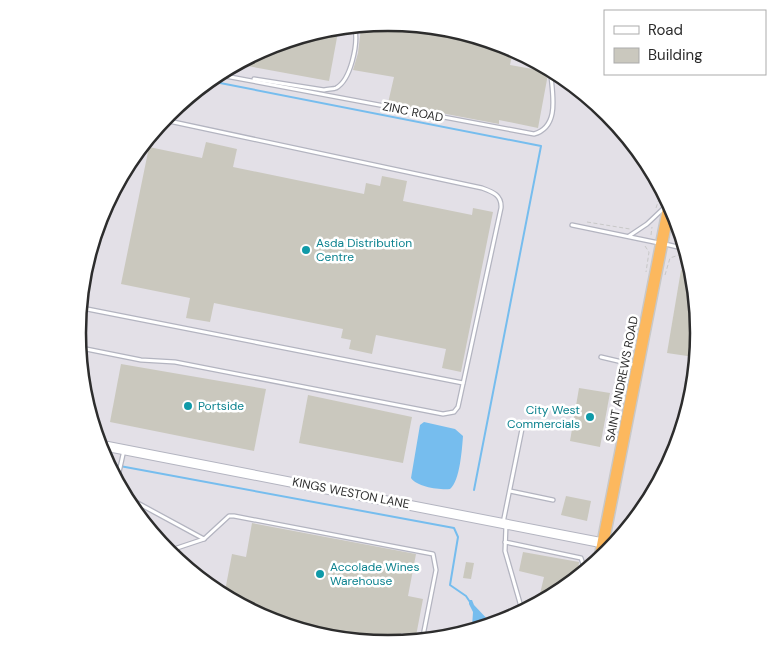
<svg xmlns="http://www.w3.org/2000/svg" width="776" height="666" font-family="'DM Sans',sans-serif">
  <rect width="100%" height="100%" fill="#eeeae0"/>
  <circle fill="#e3e0e7" cx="388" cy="333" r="307"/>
  <g fill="#76bdee">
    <path d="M424,422L455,429L463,436C462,449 460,481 450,489C439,490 417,487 411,478L420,425Z"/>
    <path d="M469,600H472L474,605L491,623L472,627L473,612L469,604Z"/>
  </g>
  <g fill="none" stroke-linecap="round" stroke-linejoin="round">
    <g stroke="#76bdee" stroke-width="2">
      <path d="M215,82L541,146L474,490"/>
      <path d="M109,464L454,528L458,537L450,585L466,596L470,602"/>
    </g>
  </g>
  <g fill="#cac8be">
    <path d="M388,22L507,46L513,50L510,65L544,71L548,74L538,128L499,120V124L388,103L394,77L353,70L358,53L361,28Z"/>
    <path d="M338,32L329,81L242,65L269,46Z"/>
    <path d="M206,142L237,149L233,167L364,194L366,183L380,186L382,176L407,181L403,201L472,215L473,208L493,212L461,372L442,368L446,349L376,335L372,354L349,349L351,340L341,338L343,329L214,303L210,322L186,318L190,298L121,284L149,147L202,158Z"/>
    <path d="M681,270L686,271L698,333L694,357L667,353Z"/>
    <path d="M121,364L266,389L254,451L110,422Z"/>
    <path d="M579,388L610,393L600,447L570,441Z"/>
    <path d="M308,395L412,417L403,463L299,443Z"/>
    <path d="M566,496L591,501L587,521L561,515Z"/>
    <path d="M252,523L416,554L408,596L423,599L416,636L401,633L400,641L388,644L269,620L225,591L232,554L246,557Z"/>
    <path d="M523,552L579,562L578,572L539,598L544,577L519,571Z"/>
    <path d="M466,562L474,563L471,579L463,578Z"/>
  </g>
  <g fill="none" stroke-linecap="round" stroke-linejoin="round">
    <g stroke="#b3b4c0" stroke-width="5.5">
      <g id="lane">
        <path d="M225,76L534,134C559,127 553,97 551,76"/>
        <path d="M254,79L324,90C328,89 334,89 336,88C351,80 358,44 355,29"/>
        <path d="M572,225L659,243"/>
        <path d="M629,236L647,224L665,207"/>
        <path d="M665,244L682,248"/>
        <path d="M82,308L463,383"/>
        <path d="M81,348L141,360L175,362L443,414L454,412L458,407L501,208C502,195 493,192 482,188L164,120"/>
        <path d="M601,357L635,365"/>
        <path d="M118,477L124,450"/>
        <path d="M510,491L553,500"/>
        <path d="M134,501L204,539L229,516H234L433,554L436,570L423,636"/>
        <path d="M503,523L522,429L525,426H530"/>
        <path d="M506,525L505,551L522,610"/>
        <path d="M505,542L581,558L583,564L582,570"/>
        <path d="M168,551L204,539"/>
      </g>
    </g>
    <g stroke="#b3b4c0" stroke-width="11">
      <path id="secondary" d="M100,445L603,543"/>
    </g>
    <g stroke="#c8c8c8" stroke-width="14">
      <path id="highway" d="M600,558L669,206"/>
    </g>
    <g stroke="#c8c8c8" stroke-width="1" stroke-dasharray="4 2.5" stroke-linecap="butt">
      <path d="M656,208L661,193"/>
      <path d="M587,222L630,229"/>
      <path d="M676,222V229L679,236"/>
      <path d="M651,235L652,227"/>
      <path d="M645,246L649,252L646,272"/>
      <path d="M665,275L670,258L679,255L680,252"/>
    </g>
    <use href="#lane" stroke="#fff" stroke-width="3"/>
    <use href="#secondary" stroke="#fff" stroke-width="9"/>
    <use href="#highway" stroke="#fcb85e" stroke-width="11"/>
  </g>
  <g fill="#0f9aa8" stroke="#fff" stroke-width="2">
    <circle cx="306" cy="250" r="5"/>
    <circle cx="188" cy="406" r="5"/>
    <circle cx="590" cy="417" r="5"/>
    <circle cx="320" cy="574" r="5"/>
  </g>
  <g text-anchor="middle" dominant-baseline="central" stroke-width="5" stroke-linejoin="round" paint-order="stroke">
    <g font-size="12" fill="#2d2d2d" stroke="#fff">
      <text transform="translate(413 112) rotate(11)">ZINC ROAD</text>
      <text transform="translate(622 379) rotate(-79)">SAINT ANDREWS ROAD</text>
      <text transform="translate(351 493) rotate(11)">KINGS WESTON LANE</text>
    </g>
    <g font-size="12" fill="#0d838f" stroke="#fff" text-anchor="start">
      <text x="316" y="243">Asda Distribution<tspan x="316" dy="14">Centre</tspan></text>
      <text x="198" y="406">Portside</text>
      <text x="580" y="410" text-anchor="end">City West<tspan x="580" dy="14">Commercials</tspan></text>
      <text x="330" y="567">Accolade Wines<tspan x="330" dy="14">Warehouse</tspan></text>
    </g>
  </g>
  <path d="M0 0H776V666H0ZM86 333a302 302 0 1 1 604 0a302 302 0 1 1-604 0Z" fill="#fff" fill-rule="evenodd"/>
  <path fill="none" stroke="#2d2d2d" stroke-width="2.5" d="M86 333a302 302 0 1 1 604 0a302 302 0 1 1-604 0Z"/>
  <rect x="604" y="10" width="162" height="65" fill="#ffffff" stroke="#ababab"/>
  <rect x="614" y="26" width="25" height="8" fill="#ffffff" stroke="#ababab"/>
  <text x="648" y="35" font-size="15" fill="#2d2d2d">Road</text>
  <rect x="614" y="48" width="25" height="15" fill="#cac8be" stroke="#ababab"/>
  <text x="648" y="60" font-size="15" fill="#2d2d2d">Building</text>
</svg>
